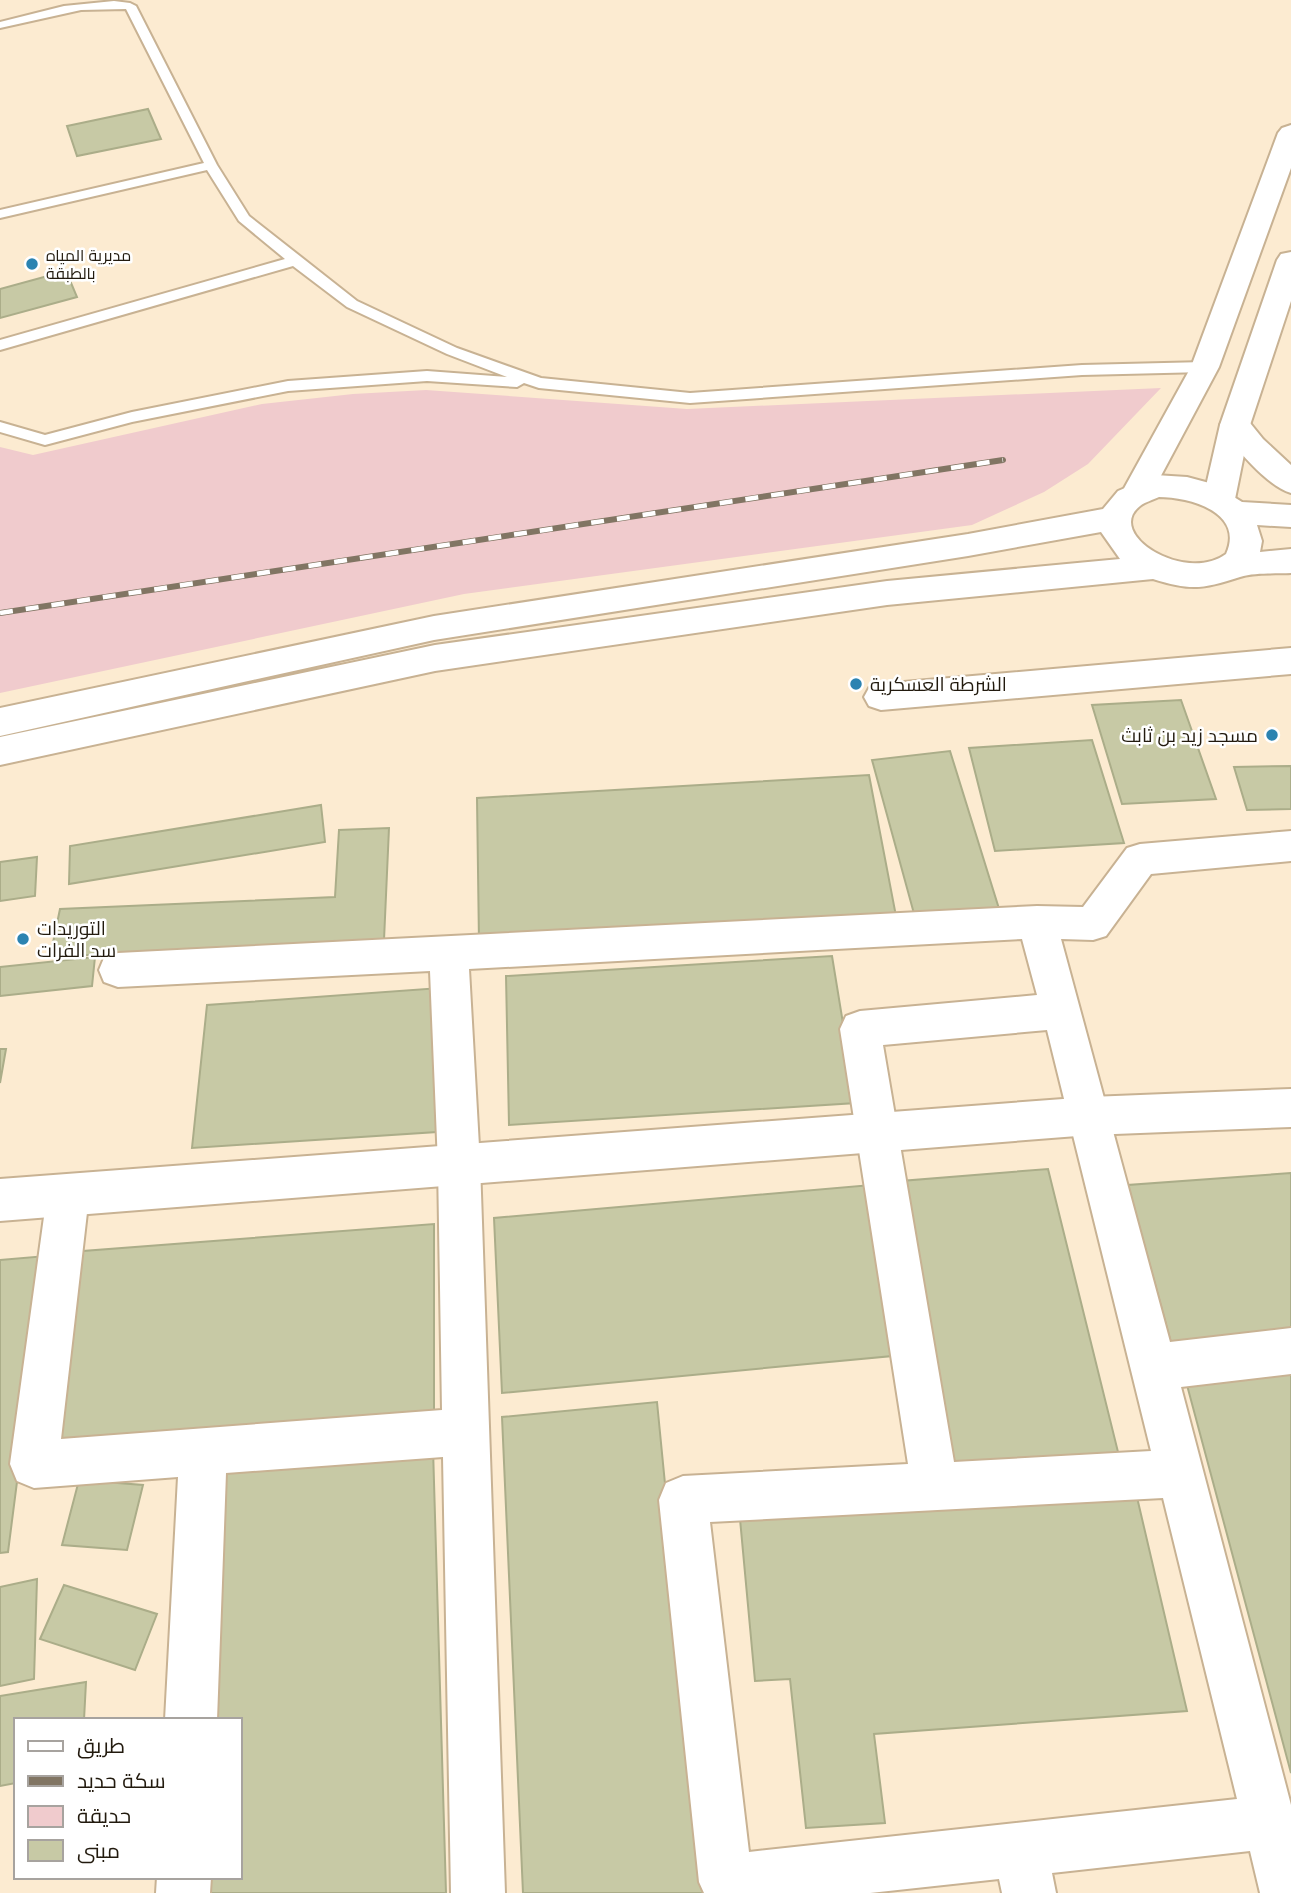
<svg xmlns="http://www.w3.org/2000/svg" width="1291" height="1893" font-family="'DM Sans',Cairo,sans-serif">
  <rect width="100%" height="100%" fill="#fcebd1"/>
  <path fill="#f0cbcd" d="M1161,388L1088,464L1044,492L972,525L464,594L0,693V447L33,455L262,404L353,394L426,390L687,409Z"/>
  <g fill="#c7c9a5" stroke="#abad89" stroke-width="2">
    <path d="M148,109L161,139L77,156L67,126Z"/>
    <path d="M66,271L77,297L0,318V289Z"/>
    <path d="M1181,700L1216,799L1122,804L1092,705Z"/>
    <path d="M1092,740L1124,843L995,851L969,748Z"/>
    <path d="M950,751L1000,912L916,921L872,760Z"/>
    <path d="M1291,766V809L1247,810L1234,767Z"/>
    <path d="M869,775L896,916L479,942L477,798Z"/>
    <path d="M321,805L325,842L69,884L70,846Z"/>
    <path d="M389,828L384,940L50,957L60,909L335,897L339,830Z"/>
    <path d="M37,857L35,896L0,901V862Z"/>
    <path d="M832,956L856,1103L509,1125L506,976Z"/>
    <path d="M95,957L92,986L0,996V967Z"/>
    <path d="M440,988L452,1131L192,1148L207,1005Z"/>
    <path d="M0,1049H6L0,1083Z"/>
    <path d="M1048,1169L1120,1460L956,1474L901,1181Z"/>
    <path d="M1291,1173V1334L1171,1343L1128,1185Z"/>
    <path d="M871,1185L903,1355L502,1393L494,1218Z"/>
    <path d="M434,1224V1416L43,1448L70,1252Z"/>
    <path d="M46,1256L8,1552L0,1553V1260Z"/>
    <path d="M1291,1366V1773L1184,1374Z"/>
    <path d="M657,1402L705,1893H523L502,1417Z"/>
    <path d="M433,1448L446,1893H203L204,1877H240V1720H211L222,1473Z"/>
    <path d="M79,1480L143,1485L127,1550L62,1545Z"/>
    <path d="M1136,1493L1187,1711L874,1734L885,1823L806,1828L790,1679L755,1681L740,1519Z"/>
    <path d="M37,1579L34,1679L0,1686V1587Z"/>
    <path d="M64,1585L157,1614L135,1670L40,1639Z"/>
    <path d="M86,1682L84,1720H16V1783L0,1786V1696Z"/>
  </g>
  <g fill="none" stroke-linecap="round" stroke-linejoin="round">
    <g stroke="#c8b293" stroke-width="4">
      <path id="service" d="M114,1L130,3L136,6L217,165L249,216L357,301L457,348L541,378L690,393L1082,365L1205,362L1212,367L1205,372L1082,375L690,403L539,388L524,383L517,387L427,381L288,391L132,422L45,445L0,432V422L45,435L132,412L288,381L427,371L507,377L447,354L347,307L293,266L0,350V340L285,259L239,221L207,170L0,218V210L204,163L126,9L81,10L0,28V22L64,6Z"/>
    </g>
    <g stroke="#c8b293" stroke-width="4">
      <g id="minor">
        <path d="M1291,648V674L881,710L869,706L864,697L869,688L881,684Z"/>
        <path d="M1291,831V861L1151,874L1106,936L1093,940L1061,939L1170,1342L1291,1328V1374L1181,1387L1291,1805V1893H1260L1250,1851L1052,1873L1056,1893H1002L999,1879L870,1893H704L699,1882L659,1500L666,1483L683,1476L908,1464L840,1029L846,1016L860,1011L1037,995L1022,939L469,969L480,1164L505,1893H451L443,1457L226,1473L217,1720H165L178,1477L34,1488L17,1481L10,1464L47,1195L53,1181L68,1175L83,1181L89,1195L61,1439L442,1410L438,1164L430,971L118,987L104,982L99,970L104,958L118,953L1037,906L1083,907L1127,848L1140,844ZM1047,1030L1151,1451L954,1462L883,1045ZM1163,1498L1237,1799L749,1852L710,1522Z"/>
        <path d="M157,1877H211L210,1893H156Z"/>
      </g>
    </g>
    <g stroke="#c8b293" stroke-width="4">
      <path id="tertiary" d="M1291,1089V1127L1090,1135L0,1221V1179L1090,1097Z"/>
    </g>
    <g stroke="#c8b293" stroke-width="4">
      <g id="secondary">
        <path d="M1291,125V168L1219,367L1148,500L1137,503L1126,500L1122,492L1191,367L1278,133L1282,128Z"/>
        <path d="M1291,252V301L1250,425L1235,499L1230,507L1219,510L1208,507L1203,499L1220,425L1277,260L1281,254Z"/>
      </g>
    </g>
    <g stroke="#c8b293" stroke-width="4">
      <g id="primary">
        <path d="M1235,415L1246,418L1263,439L1291,465V493C1267,486 1234,447 1220,425L1224,418Z"/>
        <path d="M1155,475L1187,477L1213,484L1242,502L1291,505V527L1257,525L1262,541L1260,552L1291,549V573C1275,574 1255,572 1240,577C1203,589 1191,591 1153,579L887,605L435,671L0,765V737L435,645L887,581L1120,559L1101,532L968,556L434,640L0,736V708L434,616L968,534L1103,509L1118,491ZM1159,497C1189,497 1245,512 1226,554C1185,584 1104,534 1140,506C1145,502 1153,500 1159,497Z"/>
      </g>
    </g>
    <use href="#service" fill="#fff" fill-rule="evenodd"/>
    <use href="#minor" fill="#fff" fill-rule="evenodd"/>
    <use href="#tertiary" fill="#fff" fill-rule="evenodd"/>
    <use href="#secondary" fill="#fff" fill-rule="evenodd"/>
    <use href="#primary" fill="#fff" fill-rule="evenodd"/>
    <g stroke="#817563" stroke-width="6">
      <path id="rail" d="M0,613L1003,460"/>
    </g>
    <use href="#rail" stroke="#fff" stroke-width="4.5" stroke-dasharray="13" stroke-linecap="butt"/>
  </g>
  <g fill="#2b83b1" stroke="#fff" stroke-width="2.5">
    <circle cx="32" cy="264" r="7"/>
    <circle cx="856" cy="684" r="7"/>
    <circle cx="1272" cy="735" r="7"/>
    <circle cx="23" cy="939" r="7"/>
  </g>
  <g text-anchor="middle" dominant-baseline="central" stroke-width="5" stroke-linejoin="round" paint-order="stroke">
    <g font-size="16" fill="#221a0e" stroke="#fff" text-anchor="start">
      <text x="46" y="255">مديرية المياه<tspan x="46" dy="18">بالطبقة</tspan></text>
    </g>
    <g font-size="19" fill="#221a0e" stroke="#fff" text-anchor="start">
      <text x="870" y="684">الشرطة العسكرية</text>
      <text x="1258" y="735" text-anchor="end">مسجد زيد بن ثابث</text>
      <text x="37" y="928">التوريدات<tspan x="37" dy="22">سد الفرات</tspan></text>
    </g>
  </g>
  <rect x="14" y="1718" width="228" height="161" fill="#ffffff" stroke="#a7a39f" stroke-width="2"/>
  <rect x="28" y="1741" width="35" height="10" fill="#ffffff" stroke="#a7a39f" stroke-width="2"/>
  <text x="77" y="1753" font-size="21" fill="#221a0e">طريق</text>
  <rect x="28" y="1776" width="35" height="10" fill="#817563" stroke="#a7a39f" stroke-width="2"/>
  <text x="77" y="1788" font-size="21" fill="#221a0e">سكة حديد</text>
  <rect x="28" y="1806" width="35" height="21" fill="#f0cbcd" stroke="#a7a39f" stroke-width="2"/>
  <text x="77" y="1823" font-size="21" fill="#221a0e">حديقة</text>
  <rect x="28" y="1840" width="35" height="21" fill="#c7c9a5" stroke="#a7a39f" stroke-width="2"/>
  <text x="77" y="1858" font-size="21" fill="#221a0e">مبنى</text>
</svg>
